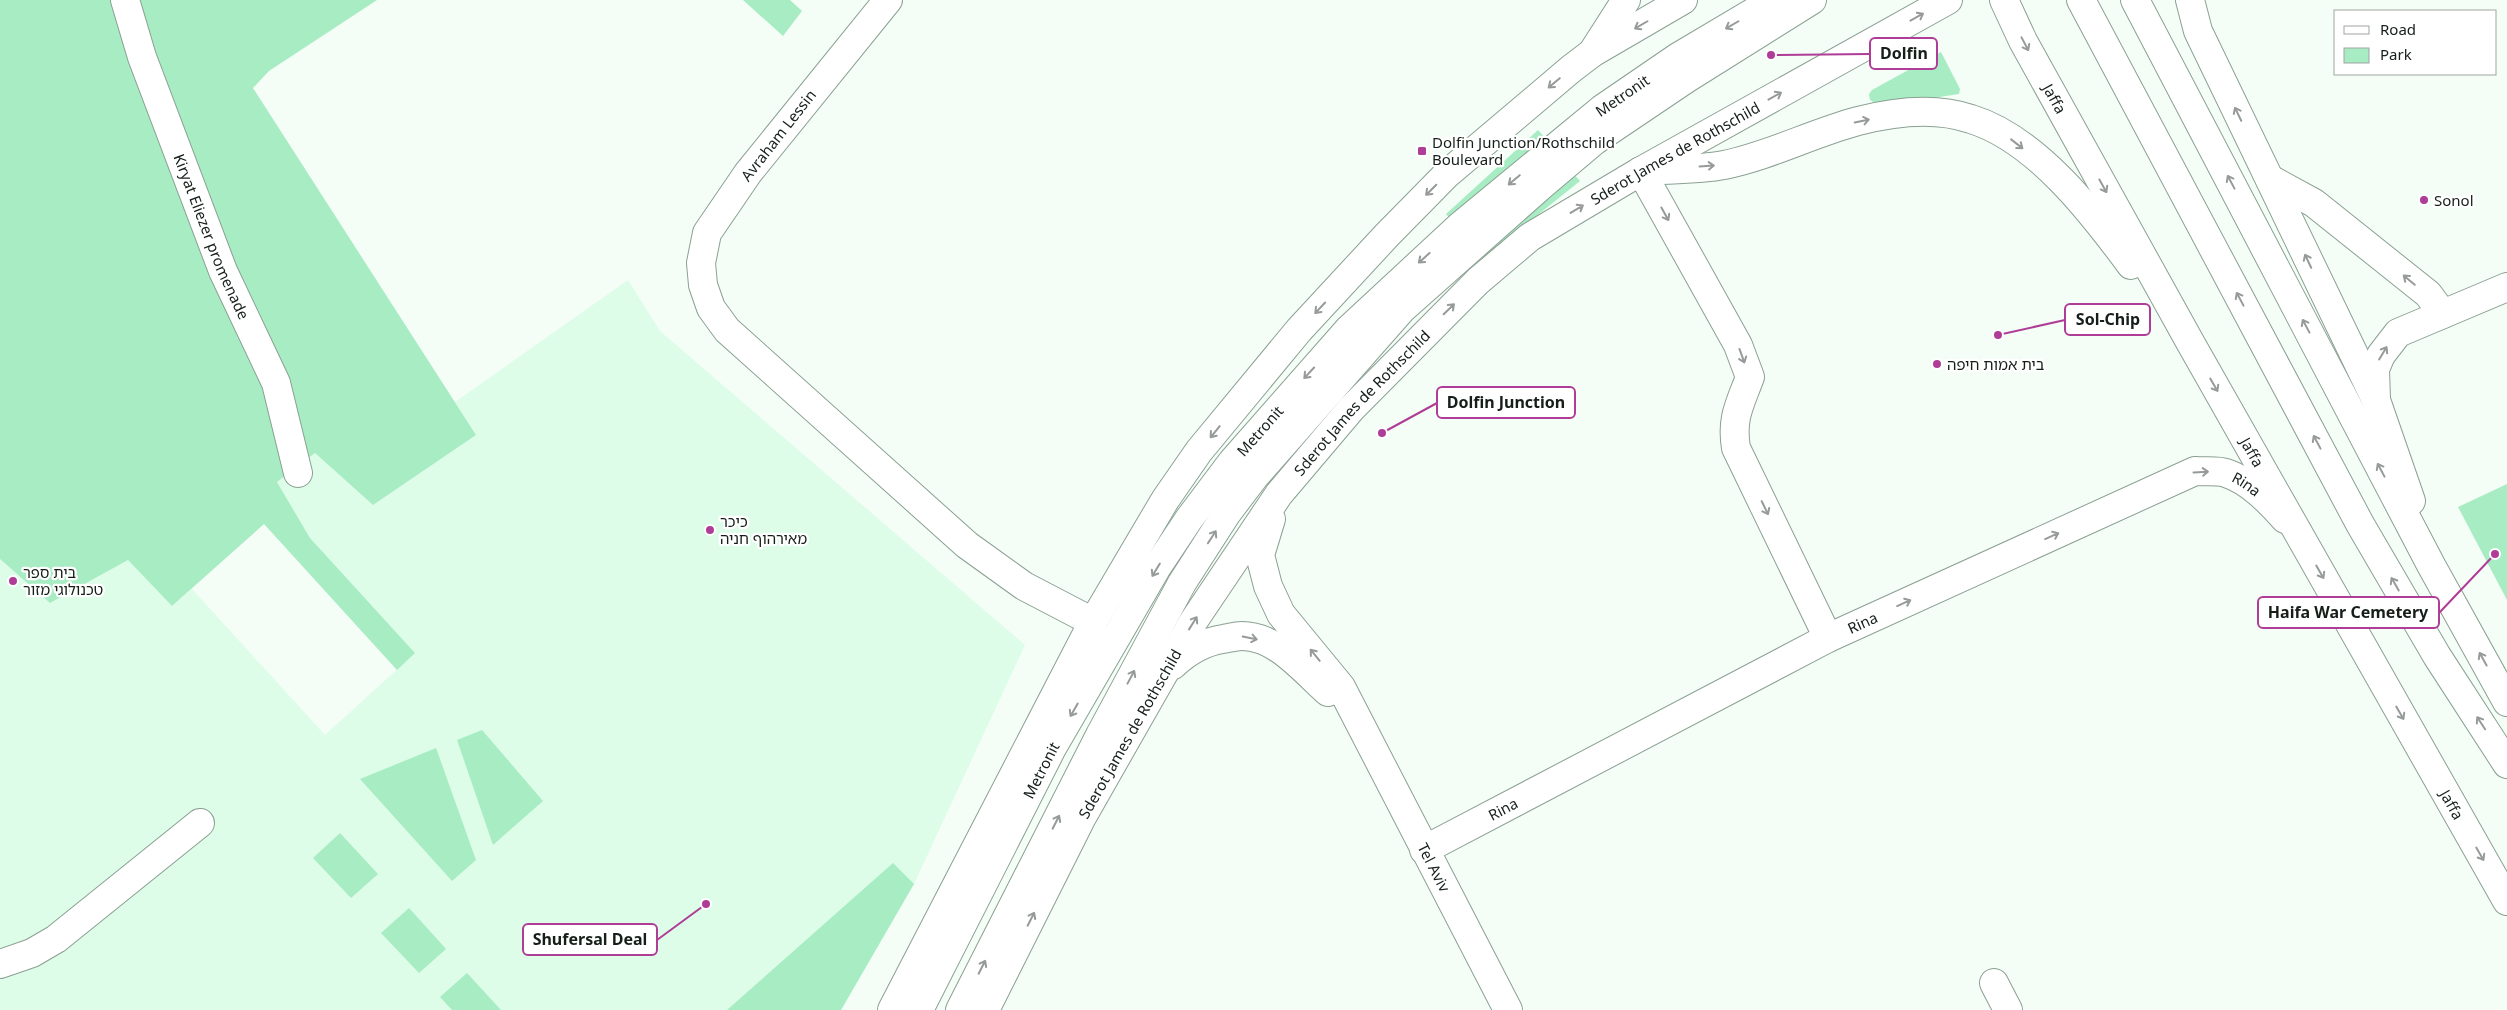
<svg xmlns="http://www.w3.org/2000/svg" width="2507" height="1010" font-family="'Noto Sans','Noto Sans Hebrew',sans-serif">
  <rect width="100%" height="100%" fill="#f4fef7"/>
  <path fill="#ddfde9" d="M628,280L660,331L1025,645L914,884L841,1010H0V559L50,603L128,560L172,606L192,589L325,735L415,653L310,538L277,482L315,453L373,505L476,435L455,402Z"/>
  <g fill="#a8ecc3">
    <path d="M0,0H377L269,71L253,88L476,435L373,505L315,453L277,482L310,538L415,653L397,670L264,524L172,606L128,560L50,603L0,559Z"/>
    <path d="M743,0H790L802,11L783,36Z"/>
    <path d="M1941,52L1960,89L1959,94L1880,106L1870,100L1869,94L1872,90Z"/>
    <path d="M1538,130L1548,141L1451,220L1446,214Z"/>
    <path d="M1570,170L1580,181L1483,259L1478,253Z"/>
    <path d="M2507,484V600L2458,507Z"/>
    <path d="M482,730L543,801L493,845L457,740Z"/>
    <path d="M436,748L476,860L452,881L360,779Z"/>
    <path d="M340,833L378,874L351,898L313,858Z"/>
    <path d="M893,863L914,884L841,1010H727Z"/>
    <path d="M409,908L446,949L419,973L381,933Z"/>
    <path d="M467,973L501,1010H452L440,997Z"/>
  </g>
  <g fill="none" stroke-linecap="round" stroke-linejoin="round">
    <g stroke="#8aa092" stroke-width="30">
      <g id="minor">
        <path id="s1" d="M125,0L142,57L223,271L276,383L298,473"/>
        <path d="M888,0L748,173L707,233L701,263L703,285L711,308L727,330L967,545L1024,586L1093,622"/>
        <path d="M1641,171L1738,345L1750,377C1740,404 1731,418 1736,448L1828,638"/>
        <path d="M2270,179L2314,203L2428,294L2443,314"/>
        <path d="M2376,400L2375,369L2381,355L2398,333L2507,287"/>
        <path id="s2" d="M1271,519L1260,555L1268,586L1281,614L1341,687L1508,1010"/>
        <path d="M1173,665C1188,651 1203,642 1223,639C1229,638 1236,636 1242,636C1277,636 1304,671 1328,692"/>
        <path id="s3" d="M1424,850L1828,638L2195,471C2204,472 2217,470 2226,473C2250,481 2269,501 2285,519"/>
        <path d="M0,964L32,953L56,939L200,823"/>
        <path d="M1994,983L2008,1010"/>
        <path d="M892,1010L1093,622L1165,500L1199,451L1299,330L1387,235L1447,174L1571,69L1592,53L1683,0"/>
        <path id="s4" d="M919,1010L1052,748L1157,567L1189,519L1232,462L1349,329L1460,226L1602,109L1678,57L1774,0"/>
        <path d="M960,1010L1100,735L1182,583L1227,513L1255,476L1402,309L1543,184L1594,141L1686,79L1812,0"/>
        <path id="s5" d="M985,1010L1082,817L1193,622L1279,494L1351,409L1478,281L1530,237L1641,171L1948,0"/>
      </g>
    </g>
    <g stroke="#8aa092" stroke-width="30">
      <g id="highway">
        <path id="s6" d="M2004,0L2023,41L2190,342L2507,901"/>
        <path d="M2081,0L2360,524L2437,656L2507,764"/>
        <path d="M2135,0L2431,565L2507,702"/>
        <path d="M2190,0L2198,31L2376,400L2411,501"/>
        <path d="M1592,53L1626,0"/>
        <path d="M1641,171C1668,169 1698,170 1724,165C1769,156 1813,133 1858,121C1893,112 1936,107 1971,119C2036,139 2092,212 2131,265"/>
      </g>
    </g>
    <use href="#minor" stroke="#fff" stroke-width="28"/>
    <use href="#highway" stroke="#fff" stroke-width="28"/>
  </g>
  <defs><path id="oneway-shaft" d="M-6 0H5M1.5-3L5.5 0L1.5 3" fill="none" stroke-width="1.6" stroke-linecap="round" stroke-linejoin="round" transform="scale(1.25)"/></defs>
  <g stroke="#969a98">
    <use href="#oneway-shaft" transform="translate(1917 17) rotate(-29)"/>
    <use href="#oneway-shaft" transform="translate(1641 25) rotate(150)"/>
    <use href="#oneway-shaft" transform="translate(1732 25) rotate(150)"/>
    <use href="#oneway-shaft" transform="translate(2025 44) rotate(62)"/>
    <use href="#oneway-shaft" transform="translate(1554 83) rotate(140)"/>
    <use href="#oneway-shaft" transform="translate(1775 96) rotate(-29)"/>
    <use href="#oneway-shaft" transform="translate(2238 114) rotate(-116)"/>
    <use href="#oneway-shaft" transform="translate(1862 121) rotate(-11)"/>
    <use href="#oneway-shaft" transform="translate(2017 144) rotate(38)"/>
    <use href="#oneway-shaft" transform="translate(1707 166) rotate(-4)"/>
    <use href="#oneway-shaft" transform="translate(1514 180) rotate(140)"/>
    <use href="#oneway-shaft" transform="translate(2231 182) rotate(-118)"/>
    <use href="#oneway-shaft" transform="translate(2103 186) rotate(61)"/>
    <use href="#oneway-shaft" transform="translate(1431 190) rotate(135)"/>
    <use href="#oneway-shaft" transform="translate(1577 209) rotate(-31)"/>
    <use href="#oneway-shaft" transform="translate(1665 214) rotate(61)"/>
    <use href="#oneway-shaft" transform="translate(1424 258) rotate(138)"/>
    <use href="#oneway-shaft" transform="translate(2308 261) rotate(-115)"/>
    <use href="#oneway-shaft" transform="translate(2409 280) rotate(-140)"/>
    <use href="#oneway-shaft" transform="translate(2240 299) rotate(-118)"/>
    <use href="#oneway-shaft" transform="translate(1320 308) rotate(133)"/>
    <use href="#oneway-shaft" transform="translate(1449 309) rotate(-44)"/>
    <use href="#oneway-shaft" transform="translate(2306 326) rotate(-118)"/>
    <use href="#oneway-shaft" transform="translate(2383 353) rotate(-59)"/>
    <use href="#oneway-shaft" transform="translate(1742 356) rotate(70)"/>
    <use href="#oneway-shaft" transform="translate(1309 373) rotate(133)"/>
    <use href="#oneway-shaft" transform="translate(2214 385) rotate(60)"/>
    <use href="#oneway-shaft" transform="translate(1215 432) rotate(129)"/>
    <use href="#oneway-shaft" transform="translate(2317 442) rotate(-118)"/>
    <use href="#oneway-shaft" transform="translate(2381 470) rotate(-118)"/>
    <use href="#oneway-shaft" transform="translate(2201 472) rotate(-3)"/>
    <use href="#oneway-shaft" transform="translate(1765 508) rotate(64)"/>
    <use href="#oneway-shaft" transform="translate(2052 536) rotate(-24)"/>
    <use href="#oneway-shaft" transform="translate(1212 537) rotate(-57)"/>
    <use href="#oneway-shaft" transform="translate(1156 570) rotate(121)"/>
    <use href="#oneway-shaft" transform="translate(2320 572) rotate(60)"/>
    <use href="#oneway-shaft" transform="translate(2395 584) rotate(-120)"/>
    <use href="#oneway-shaft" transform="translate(1904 603) rotate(-24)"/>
    <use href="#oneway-shaft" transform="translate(1193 623) rotate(-58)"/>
    <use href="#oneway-shaft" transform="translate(1250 638) rotate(11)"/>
    <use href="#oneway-shaft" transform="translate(1315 655) rotate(-129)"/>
    <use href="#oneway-shaft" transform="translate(2483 659) rotate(-119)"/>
    <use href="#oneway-shaft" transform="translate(1131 677) rotate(-62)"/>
    <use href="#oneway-shaft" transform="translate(1074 710) rotate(120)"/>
    <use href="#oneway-shaft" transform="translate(2400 713) rotate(60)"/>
    <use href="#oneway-shaft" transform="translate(2481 723) rotate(-123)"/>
    <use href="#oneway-shaft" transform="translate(1056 822) rotate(-63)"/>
    <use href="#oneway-shaft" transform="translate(2480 854) rotate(60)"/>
    <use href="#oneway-shaft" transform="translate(1031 919) rotate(-63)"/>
    <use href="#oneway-shaft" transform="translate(982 967) rotate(-63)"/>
  </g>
  <g fill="#af3d97" stroke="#fff" stroke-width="2">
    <rect x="1417" y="146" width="10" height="10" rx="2.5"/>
    <circle cx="2424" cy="200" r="5"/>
    <circle cx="1937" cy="364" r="5"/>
    <circle cx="710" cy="530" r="5"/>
    <circle cx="13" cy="581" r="5"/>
  </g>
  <g text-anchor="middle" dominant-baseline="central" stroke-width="4.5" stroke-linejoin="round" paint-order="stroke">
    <g font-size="15" fill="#151e19" stroke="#fff">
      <text stroke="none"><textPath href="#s4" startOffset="1169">Metronit</textPath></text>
      <text stroke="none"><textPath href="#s6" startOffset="111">Jaffa</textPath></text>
      <text transform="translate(778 135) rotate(-52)">Avraham Lessin</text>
      <text stroke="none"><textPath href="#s5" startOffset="1122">Sderot James de Rothschild</textPath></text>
      <text stroke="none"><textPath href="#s1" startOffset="252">Kiryat Eliezer promenade</textPath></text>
      <text stroke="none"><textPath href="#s5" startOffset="718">Sderot James de Rothschild</textPath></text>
      <text stroke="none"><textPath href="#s4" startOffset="674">Metronit</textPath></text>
      <text stroke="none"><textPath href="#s6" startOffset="516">Jaffa</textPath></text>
      <text stroke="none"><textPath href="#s3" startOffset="914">Rina</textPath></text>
      <text stroke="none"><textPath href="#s3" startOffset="494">Rina</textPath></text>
      <text stroke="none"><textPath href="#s5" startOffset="312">Sderot James de Rothschild</textPath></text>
      <text stroke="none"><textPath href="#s4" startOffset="269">Metronit</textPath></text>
      <text stroke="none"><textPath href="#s6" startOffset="921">Jaffa</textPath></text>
      <text stroke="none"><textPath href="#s3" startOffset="89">Rina</textPath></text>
      <text stroke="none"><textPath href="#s2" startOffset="398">Tel Aviv</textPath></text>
    </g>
    <g font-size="15" fill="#151e19" stroke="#fff" text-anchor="start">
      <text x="1432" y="142">Dolfin Junction/Rothschild<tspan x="1432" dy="17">Boulevard</tspan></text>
      <text x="2434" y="200">Sonol</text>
      <text x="1947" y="364">בית אמות חיפה</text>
      <text x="720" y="521">כיכר<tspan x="720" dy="17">מאירהוף חניה</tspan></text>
      <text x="23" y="572">בית ספר<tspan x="23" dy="17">טכנולוגי מזור</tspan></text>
    </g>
  </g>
  <path fill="none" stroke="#af3d97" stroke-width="2" d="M1771 55L1870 54M1998 335L2065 320M1382 433L1437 403M2495 554L2439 613M706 904L657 940"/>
  <g fill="#af3d97" stroke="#fff" stroke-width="2">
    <circle cx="1771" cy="55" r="5"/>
    <circle cx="1998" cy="335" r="5"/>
    <circle cx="1382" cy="433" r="5"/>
    <circle cx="2495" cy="554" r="5"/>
    <circle cx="706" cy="904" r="5"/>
  </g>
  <g fill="#fff" stroke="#af3d97" stroke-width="2">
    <rect x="1870" y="38" width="67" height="31" rx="5"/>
    <rect x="2065" y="304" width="85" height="31" rx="5"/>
    <rect x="1437" y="387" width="138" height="31" rx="5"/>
    <rect x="2258" y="597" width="181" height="31" rx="5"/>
    <rect x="523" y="924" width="134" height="31" rx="5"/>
  </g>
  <g font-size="16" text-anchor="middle" font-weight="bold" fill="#151e19">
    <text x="1904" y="59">Dolfin</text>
    <text x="2108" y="325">Sol-Chip</text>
    <text x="1506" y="408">Dolfin Junction</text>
    <text x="2348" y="618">Haifa War Cemetery</text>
    <text x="590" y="945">Shufersal Deal</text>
  </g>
  <rect x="2334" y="10" width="162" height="65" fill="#ffffff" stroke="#a1a5a3"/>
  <rect x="2344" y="26" width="25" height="8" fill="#ffffff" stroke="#a1a5a3"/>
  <text x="2380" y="35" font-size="15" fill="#151e19">Road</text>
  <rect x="2344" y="48" width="25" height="15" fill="#a8ecc3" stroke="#a1a5a3"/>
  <text x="2380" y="60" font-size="15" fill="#151e19">Park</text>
</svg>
